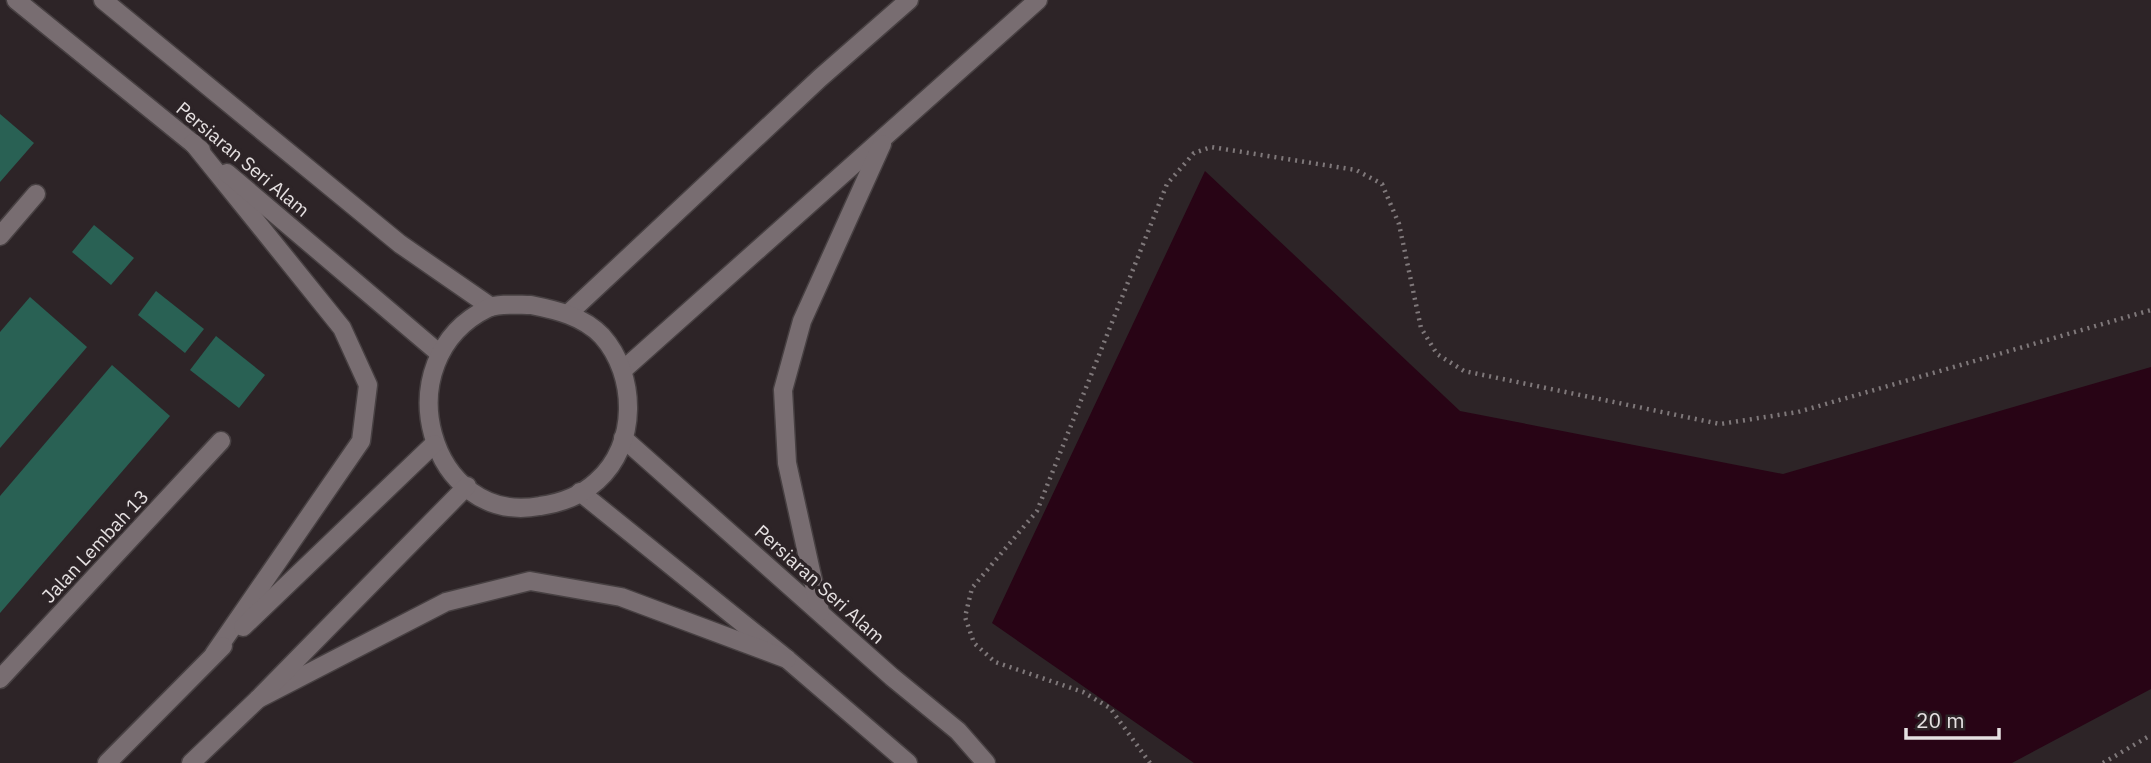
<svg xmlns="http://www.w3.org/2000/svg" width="2151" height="763" font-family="'IBM Plex Sans',sans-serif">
  <rect width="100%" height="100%" fill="#2d2427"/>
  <path fill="#280415" d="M1205,171L1460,411L1783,474L2151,367V689L2012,763H1194L992,623Z"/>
  <g fill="#296154">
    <path d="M0,114L34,143L0,182Z"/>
    <path d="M94,225L134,258L111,285L72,252Z"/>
    <path d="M156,291L204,329L185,353L138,315Z"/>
    <path d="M30,297L87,347L0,448V332Z"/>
    <path d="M216,336L265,375L239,408L190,370Z"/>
    <path d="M112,365L170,416L0,613V496Z"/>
  </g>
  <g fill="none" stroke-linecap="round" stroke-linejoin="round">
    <g stroke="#474042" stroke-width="21">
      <g id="minor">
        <path d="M0,236L36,194"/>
        <path d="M569,313L820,78L909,0"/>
        <path d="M623,370L1038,0"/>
        <path d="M623,438L892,677L958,731L986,763"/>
        <path d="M580,492L787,659L908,763"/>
        <path d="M820,612L787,463L783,390L802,321L882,144"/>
        <path d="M0,679L221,441"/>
      </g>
    </g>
    <g stroke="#474042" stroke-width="21">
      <g id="tertiary">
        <path d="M16,0L201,150"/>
        <path d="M103,0L400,244L491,307"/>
        <path d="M193,143L342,328L368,385L361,441L214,654"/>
        <path d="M227,173L440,354"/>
        <path d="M531,305C556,310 583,316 602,336C637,375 638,445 597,481C581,496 561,503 540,506C430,527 382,360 488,308C499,303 518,305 531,305Z"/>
        <path d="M243,627L434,444"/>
        <path d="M258,699L446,602L530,581L621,597L787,659"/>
        <path d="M107,763L223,646"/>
        <path d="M191,763L258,699L467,486"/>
      </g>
    </g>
    <g stroke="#7f787a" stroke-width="4.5" stroke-dasharray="2 5" stroke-linecap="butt">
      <path d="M1150,763L1110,708L1083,692L995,662L974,643L965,617L972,588L1037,511L1167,184L1194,153L1211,147L1356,170L1382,184L1399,224L1421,328L1437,354L1464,371L1720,424L1798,412L2151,310"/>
      <path d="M2103,763L2151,735"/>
    </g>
    <use href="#minor" stroke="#786d71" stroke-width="18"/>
    <use href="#tertiary" stroke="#786d71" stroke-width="18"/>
  </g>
  <g text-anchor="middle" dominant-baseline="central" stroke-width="7" stroke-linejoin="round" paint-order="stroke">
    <g font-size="19" fill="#e6e1e2" stroke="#2d2427">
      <text transform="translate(243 159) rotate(40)">Persiaran Seri Alam</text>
      <text transform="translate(95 546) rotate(-47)">Jalan Lembah 13</text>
      <text transform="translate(820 584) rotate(42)">Persiaran Seri Alam</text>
    </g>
  </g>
  <path d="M1906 728v10h93v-10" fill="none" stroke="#e6e1e2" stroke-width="3.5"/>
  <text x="1916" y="728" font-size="21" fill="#e6e1e2" stroke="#2d2427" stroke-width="5" paint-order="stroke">20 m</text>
</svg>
